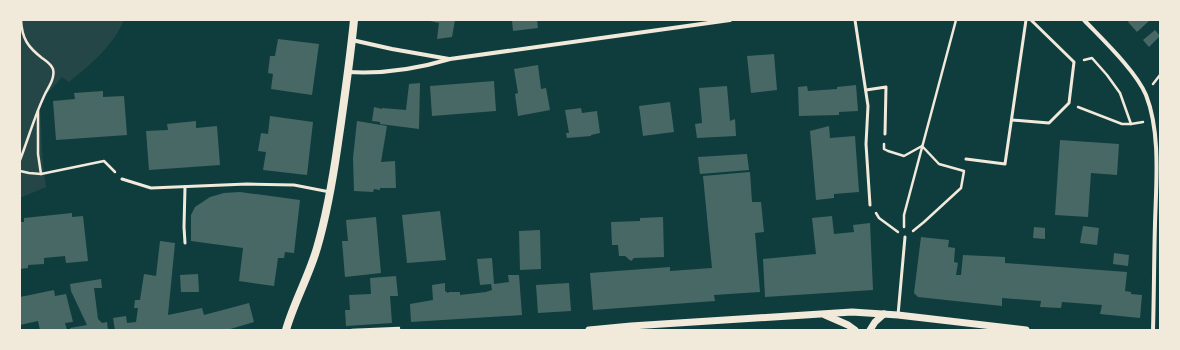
<svg xmlns="http://www.w3.org/2000/svg" width="1180" height="350" font-family="Raleway,sans-serif">
  <rect width="100%" height="100%" fill="#0f3d3e"/>
  <path fill="#244646" d="M20,20H124C113,46 91,64 69,82L62,77L47,94L40,108L43,166L46,187L20,198Z"/>
  <g fill="#486865">
    <path d="M426,20H455L452,37L437,39L439,23Z"/>
    <path d="M512,20H537L538,28L513,31Z"/>
    <path d="M1129,20H1150L1137,32L1128,22Z"/>
    <path d="M1155,30L1160,36L1149,47L1143,40Z"/>
    <path d="M278,39L319,44L312,95L271,89L273,74L268,73L270,56H275Z"/>
    <path d="M774,54L777,90L751,93L747,56Z"/>
    <path d="M538,65L541,89L546,88L550,110L518,116L515,94L518,93L514,69Z"/>
    <path d="M494,81L496,111L432,116L430,86Z"/>
    <path d="M420,83L419,129L380,124V122L372,121L374,107L382,109V108L406,110L409,84Z"/>
    <path d="M856,85L858,111L839,112V115L799,116L798,87L807,86L808,91L837,89V87Z"/>
    <path d="M727,86L730,121L735,119L736,136L697,138L695,124L702,123L699,88Z"/>
    <path d="M103,91V97L124,96L127,135L56,140L53,101L75,99L74,93Z"/>
    <path d="M670,102L674,132L643,136L639,106Z"/>
    <path d="M581,108L582,113L597,111L600,133L591,135V136L567,138L566,133H569L565,110Z"/>
    <path d="M270,116L313,122L307,175L263,170L266,152L258,151L261,133L268,134Z"/>
    <path d="M196,121V128L217,126L220,165L149,170L146,131L168,130L167,124Z"/>
    <path d="M357,121L387,126L381,162L395,161L396,188H380V190L374,189L373,192L354,191L353,158Z"/>
    <path d="M829,126L830,138L855,136L859,192L834,194V198L816,200L810,131Z"/>
    <path d="M1060,140L1119,144L1117,175L1091,173L1088,217L1055,215Z"/>
    <path d="M747,154L749,170L700,174L698,157Z"/>
    <path d="M750,172L752,202H761L764,232L755,233L760,292L714,295L715,301L593,310L590,273L670,267V271L712,268L703,176Z"/>
    <path d="M240,192L300,200L294,253L285,252L284,258H278L274,286L239,281L243,248L191,241V215L195,207L210,197L224,193Z"/>
    <path d="M440,211L446,260L407,263L402,215Z"/>
    <path d="M72,213V217L83,216L88,261L66,263L65,256L44,258V264L28,265V268L20,269V222H24V218Z"/>
    <path d="M832,216L834,234L854,232L853,225L870,223L873,290L765,297L763,259L816,254L812,218Z"/>
    <path d="M376,217L381,273L345,277L342,241H348L346,220Z"/>
    <path d="M663,217L664,257L634,258L631,261L625,256H619L618,245H612L611,222L640,221V218Z"/>
    <path d="M1083,226L1099,228L1097,245L1080,243Z"/>
    <path d="M1034,227L1045,228V239L1033,238Z"/>
    <path d="M540,230L541,269L520,270L519,231Z"/>
    <path d="M921,237L949,240L948,247L955,248L954,262L958,263L956,275H961L963,255L1005,257V263L1127,272L1125,291L1131,292V294L1142,295L1140,318L1100,314L1102,305L1062,302L1061,308L1040,307L1041,301L1002,298V306L918,297L914,293Z"/>
    <path d="M160,241L175,243L168,315L202,308L204,315L249,303L254,322L227,330H115L113,318L126,316L127,323L136,322L138,308H134L135,300H140L144,274L156,276Z"/>
    <path d="M1114,253L1129,255L1128,266L1113,264Z"/>
    <path d="M492,258L494,284L509,282L508,275H519L522,315L411,322L410,304L433,300L432,285L445,283V291L448,293L449,292H460V295L486,292L492,290L491,284L480,285L477,259Z"/>
    <path d="M198,274L199,292H181L180,275Z"/>
    <path d="M396,276L398,296H390L392,323L346,326L345,310H350L349,295L371,294L370,278Z"/>
    <path d="M101,279L102,288H94L98,319L102,323L107,322L108,330H70V328L87,325L71,291L70,284Z"/>
    <path d="M569,283L571,311L538,313L536,285Z"/>
    <path d="M54,290L55,296L66,294L73,322L65,323L67,330H40L38,321L20,325V297Z"/>
  </g>
  <g fill="none" stroke-linecap="round" stroke-linejoin="round">
    <g stroke="#f1e9da" stroke-width="2.5">
      <path d="M1084,60L1092,58L1107,75L1120,93L1131,124L1143,122"/>
      <path d="M1153,84L1160,75"/>
      <path d="M1078,107L1122,124H1131"/>
      <path d="M38,111V154L41,174"/>
      <path d="M884,144V149L888,151L904,156L922,146L939,164L964,171L961,188L924,222L913,231"/>
      <path d="M20,160C29,137 35,114 46,92C50,85 55,77 53,69C51,64 46,61 42,58C28,47 22,39 21,20"/>
      <path d="M20,171L29,173L41,174L104,161L115,172"/>
      <path d="M876,213L879,218L898,232"/>
      <path d="M904,227V215L956,20"/>
      <path d="M352,330L399,328"/>
    </g>
    <g stroke="#f1e9da" stroke-width="3">
      <path d="M855,20L868,106L866,144L870,205"/>
      <path d="M866,90L886,87L885,134"/>
      <path d="M1012,120L1049,123L1069,103L1074,62L1031,20"/>
      <path d="M966,159L1005,164L1026,20"/>
      <path d="M122,179L151,188L247,184L294,185L330,192"/>
      <path d="M185,243L184,227L185,187"/>
      <path d="M898,315L905,237"/>
    </g>
    <g stroke="#f1e9da" stroke-width="4">
      <path d="M1084,20C1102,39 1136,71 1146,95C1161,133 1156,184 1155,224C1154,259 1154,295 1153,330"/>
      <path d="M352,40L392,49L449,59"/>
      <path d="M348,72C383,74 417,69 450,59L730,20"/>
    </g>
    <g stroke="#f1e9da" stroke-width="7">
      <path d="M825,315L848,325L855,330"/>
      <path d="M589,330L631,326L852,312L898,315L1026,330"/>
      <path d="M870,330L875,322L884,314"/>
    </g>
    <path stroke="#f1e9da" stroke-width="8" d="M286,330C294,302 309,276 317,248C327,214 333,178 338,143C344,102 350,61 354,20"/>
  </g>
  <rect width="1180" height="350" fill="none" stroke="#f1e9da" stroke-width="42"/>
</svg>
